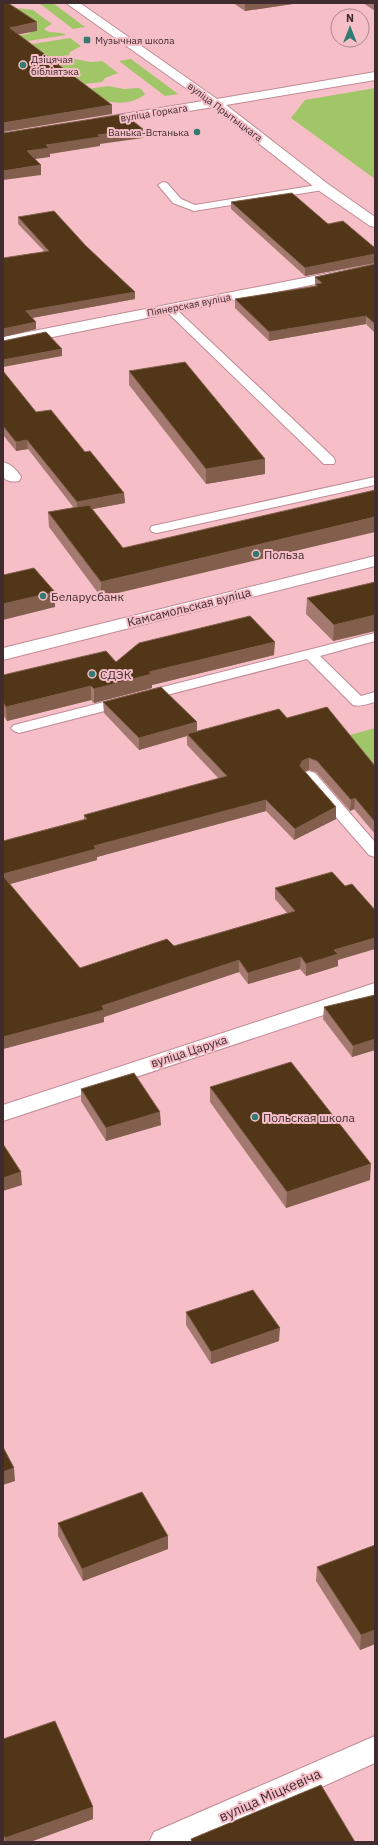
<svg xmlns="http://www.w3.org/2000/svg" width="378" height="1845" font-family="'IBM Plex Sans',sans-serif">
  <rect width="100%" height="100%" fill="#f6bfc8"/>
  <g fill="#a1c668">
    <path d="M39,3H53L85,27L73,29Z"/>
    <path d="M3,5L16,8L33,10L52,24L45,28V30C52,34 60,31 66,35L3,45V39L31,33L13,22Z"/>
    <path d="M70,38L81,46L70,52L69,55L50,58L32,44Z"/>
    <path d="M68,58L91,62L102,61L118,73L105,78L102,82L85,84L54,60Z"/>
    <path d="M131,59L178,94L165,96L119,61Z"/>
    <path d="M108,86L124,89L138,88L141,89L145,94C136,103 116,105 105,100C100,97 94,92 89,89Z"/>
    <path d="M375,88V179L291,118L305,100Z"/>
    <path d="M375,728V778L343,737Z"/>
  </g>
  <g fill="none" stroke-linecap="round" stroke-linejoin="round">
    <g stroke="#c08b95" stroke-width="2">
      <g id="lane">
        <path d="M163,182L167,183L181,199L195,205L323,184L328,187L323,190L194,211L173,203L158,185Z"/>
        <path d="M170,306L174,307L334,458L335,461L334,464H324L166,311L164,309L166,307Z"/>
        <path d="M375,477V485L157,533L152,532L150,529L152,526L157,525Z"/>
        <path d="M375,633V641L320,656L361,696L375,692V702C367,704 360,707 353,705L307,659L19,733L14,731L11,728L14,725Z"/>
        <path d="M309,771L315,773L375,842V857L369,855L303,779L301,776L303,773Z"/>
      </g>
    </g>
    <g stroke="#c08b95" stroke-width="2">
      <g id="street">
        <path d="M215,99L219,100L221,103L219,106L99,126L94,125L93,122L94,119L99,118Z"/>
        <path d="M375,264V272L3,347V337Z"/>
        <path d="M3,462C11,464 17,470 21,477L19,481C12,482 8,482 3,477Z"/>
        <path d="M375,983V998L3,1121V1105Z"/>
        <path d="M375,1736V1763L199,1842H149L154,1832Z"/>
      </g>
    </g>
    <g stroke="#c08b95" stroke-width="2">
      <g id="secondary">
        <path d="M66,3H80L217,99L375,72V80L226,105L328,184L375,217V227L370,226L318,190L211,106Z"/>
        <path d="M375,556V566L3,660V648Z"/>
      </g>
    </g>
    <use href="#lane" fill="#fff" fill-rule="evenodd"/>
    <use href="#street" fill="#fff" fill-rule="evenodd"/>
    <use href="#secondary" fill="#fff" fill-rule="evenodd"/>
  </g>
  <g fill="#a47a70">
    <path d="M233,3H299L245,11Z"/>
    <path d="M363,3H375V11Z"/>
    <path d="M231,202L328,224L375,248V263L305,276L231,209Z"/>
    <path d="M18,217L86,246L135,292V299L32,318L36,322V329L3,337L44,251L18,224Z"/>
    <path d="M375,264V333L366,324L269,341L235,308V299L315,286V277Z"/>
    <path d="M3,371L36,412L85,452L124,493L125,503L92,509L123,548L101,597L49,527L48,512L74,508L28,449L16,451L3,435Z"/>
    <path d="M129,371L265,459V474L206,484L129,385Z"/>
    <path d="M375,582V631L333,641L306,614L307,598Z"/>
    <path d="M274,655L152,685V688L94,703L91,700L7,721L3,715V675L116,662Z"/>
    <path d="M103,702L197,732L287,718L375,766V834L354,809L350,811L316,772L309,770L305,771L336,819L294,840L266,811L97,857V860L10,884L80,968L174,946L287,913L275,899V888L338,960V966L306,976L300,969L248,984L239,972L104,1017V1022L3,1049V841L84,819V815L219,779L187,745V736L139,750L104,713Z"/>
    <path d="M375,995V1050L352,1057L323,1019L324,1007Z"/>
    <path d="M210,1087L370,1180L286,1208L210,1102Z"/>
    <path d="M81,1089L161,1125L106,1141L81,1101Z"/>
    <path d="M186,1312L279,1341L211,1364L186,1325Z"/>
    <path d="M58,1523L168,1536V1549L83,1581L58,1536Z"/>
    <path d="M375,1545V1644L360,1650L316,1581L317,1567Z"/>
    <path d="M3,1739L93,1807V1819L30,1842H3Z"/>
  </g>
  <g fill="#825f4c">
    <path d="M245,3H299L245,11Z"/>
    <path d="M37,22V31L10,36V28Z"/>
    <path d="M112,105V114L3,132V123Z"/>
    <path d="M143,129V138L100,144V146L50,154V157L28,160L27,151L46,145L98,135Z"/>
    <path d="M41,165V175L3,180V171Z"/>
    <path d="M375,254V263L305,276V268Z"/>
    <path d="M135,292V299L26,319V311Z"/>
    <path d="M366,316V324L269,341V332Z"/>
    <path d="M36,322V329L3,337V329Z"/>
    <path d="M62,349V356L3,367V360Z"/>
    <path d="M27,440L28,449L16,451V442Z"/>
    <path d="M265,459V474L206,484V469Z"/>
    <path d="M124,493L125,503L77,512V502Z"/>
    <path d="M375,517V532L101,597V582Z"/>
    <path d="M55,592V607L3,620V604Z"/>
    <path d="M375,615V631L333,641L334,625Z"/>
    <path d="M275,642L274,655L152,685V688L94,703V689L149,672Z"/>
    <path d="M91,686V700L7,721L6,707Z"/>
    <path d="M197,722V733L187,734V736L139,750V738Z"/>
    <path d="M309,758V770L302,772L300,766L302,761Z"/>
    <path d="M355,798L354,809L350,811L351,800Z"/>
    <path d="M266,800V811L97,857V860L3,886V874L94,846Z"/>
    <path d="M336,807V819L294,840L295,829Z"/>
    <path d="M375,938V949L338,960V966L306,976V964L334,950Z"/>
    <path d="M301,957L300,969L248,984V973Z"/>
    <path d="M239,960V972L104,1017V1022L3,1049V1037L102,1006Z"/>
    <path d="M375,1039V1050L352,1057L353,1046Z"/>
    <path d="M160,1112L161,1125L106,1141V1128Z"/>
    <path d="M371,1164L370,1180L286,1208L287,1192Z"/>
    <path d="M21,1172L22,1185L3,1191V1178Z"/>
    <path d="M280,1328L279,1341L211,1364V1352Z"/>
    <path d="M14,1468L15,1481L3,1485V1472Z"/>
    <path d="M168,1536V1549L83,1581L82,1569Z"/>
    <path d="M375,1630V1644L360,1650L361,1635Z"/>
    <path d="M93,1807V1819L30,1842H5V1838Z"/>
  </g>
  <g fill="#513617" stroke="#825f4c">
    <path d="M3,3H8L37,22L10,28L112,105L3,123Z"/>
    <path d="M124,114L143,129L98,135L100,137L46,145L49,148L27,151L41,165L3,171V133Z"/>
    <path d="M292,193L328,224L343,221L375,248V254L305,268L231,202Z"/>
    <path d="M54,211L86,246L135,292L26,311L36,322L3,329V258L49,251L18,217Z"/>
    <path d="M375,264V324L366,316L269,332L235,299L317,286L316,284L322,283L315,277Z"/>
    <path d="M46,332L62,349L3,360V341Z"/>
    <path d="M185,362L265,459L206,469L129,371Z"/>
    <path d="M3,371L36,412L51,410L85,452L90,451L124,493L77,502L27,440L16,442L3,426Z"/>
    <path d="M375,490V517L101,582L48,512L89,505L123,548Z"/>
    <path d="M34,568L55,592L3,604V575Z"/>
    <path d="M375,582V615L334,625L307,598Z"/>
    <path d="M250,616L275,642L149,672L152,674L94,689L91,686L6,707L3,702V675L106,651L116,662L139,643Z"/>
    <path d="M161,687L197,722L139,738L103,702Z"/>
    <path d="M327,707L375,766V822L355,798L351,800L317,761L309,758L302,761L300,766L336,807L295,829L266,800L94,846L96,849L3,874V841L87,819L84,815L227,776L187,734L279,709L287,718Z"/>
    <path d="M332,872L345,886L352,884L375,910V938L334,950L338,954L306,964L301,957L248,973L239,960L102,1006L104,1010L3,1037V876L80,968L167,939L174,946L295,911L275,888Z"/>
    <path d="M375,995V1039L353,1046L324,1007Z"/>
    <path d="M291,1062L371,1164L287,1192L210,1087Z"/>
    <path d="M134,1073L160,1112L106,1128L81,1089Z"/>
    <path d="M3,1144L21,1172L3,1178Z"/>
    <path d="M253,1290L280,1328L211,1352L186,1312Z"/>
    <path d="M3,1447L14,1468L3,1472Z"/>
    <path d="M142,1492L168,1536L82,1569L58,1523Z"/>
    <path d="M375,1545V1630L361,1635L317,1567Z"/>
    <path d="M55,1721L93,1807L5,1838L3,1834V1739Z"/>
    <path d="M321,1785L355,1842H192L191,1839Z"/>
  </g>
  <g fill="#337a73" stroke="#f6bfc8" stroke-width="1.5">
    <rect x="83" y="36" width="8" height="8" rx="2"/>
    <circle cx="23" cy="65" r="4"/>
    <circle cx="197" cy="132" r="4"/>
    <circle cx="256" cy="554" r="4"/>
    <circle cx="43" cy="596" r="4"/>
    <circle cx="92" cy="674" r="4"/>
    <circle cx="255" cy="1117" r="4"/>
  </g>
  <g text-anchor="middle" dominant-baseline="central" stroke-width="4" stroke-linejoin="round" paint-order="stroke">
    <g font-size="10" fill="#402b2f" stroke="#f6bfc8" text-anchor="start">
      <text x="95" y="40">Музычная школа</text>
      <text x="31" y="59">Дзіцячая<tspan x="31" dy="12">бібліятэка</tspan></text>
      <text x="189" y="132" text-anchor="end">Ванька-Встанька</text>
    </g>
    <g font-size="10" fill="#402b2f" stroke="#f6bfc8">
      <text transform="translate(225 112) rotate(37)">вуліца Прытыцкага</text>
      <text transform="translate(154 113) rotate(-9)">вуліца Горкага</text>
      <text transform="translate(189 305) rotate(-11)">Піянерская вуліца</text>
    </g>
    <g font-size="12" fill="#402b2f" stroke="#f6bfc8" text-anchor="start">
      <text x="264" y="554">Польза</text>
      <text x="51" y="596">Беларусбанк</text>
      <text x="100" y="674">СДЭК</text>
      <text x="263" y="1117">Польская школа</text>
    </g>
    <g font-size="12" fill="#402b2f" stroke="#f6bfc8">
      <text transform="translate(189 607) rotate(-14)">Камсамольская вуліца</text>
      <text transform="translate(189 1051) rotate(-18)">вуліца Царука</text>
    </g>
    <g font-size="14" fill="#402b2f" stroke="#f6bfc8">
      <text transform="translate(270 1795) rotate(-24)">вуліца Міцкевіча</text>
    </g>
  </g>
  <rect width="378" height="1845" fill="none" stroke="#402b2f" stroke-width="8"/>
  <g transform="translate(350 28)"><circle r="19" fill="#f6bfc8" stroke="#ad848b"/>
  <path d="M0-3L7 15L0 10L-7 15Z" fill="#337a73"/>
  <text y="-6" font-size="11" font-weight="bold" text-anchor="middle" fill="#402b2f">N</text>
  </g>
</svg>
